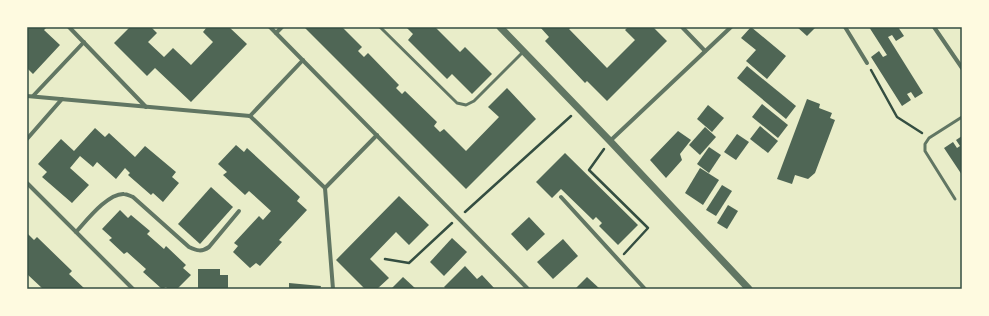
<svg xmlns="http://www.w3.org/2000/svg" width="989" height="316" font-family="'Varela Round',sans-serif">
  <rect width="100%" height="100%" fill="#e9edc9"/>
  <g fill="#4f6655">
    <path d="M27,27H47L44,30L60,45L33,74L27,68Z"/>
    <path d="M130,27H151L157,33L148,42L164,57L173,48L191,65L213,42L203,32L207,27H229L247,44L191,102L155,68L147,76L114,43Z"/>
    <path d="M304,27H342L362,47L358,51L364,57L368,53L399,85L396,88L402,94L405,91L437,122L434,126L440,132L444,129L466,151L499,117L488,107L507,88L536,119L466,189Z"/>
    <path d="M406,27H435L460,52L465,47L492,74L472,94L452,74L447,79L408,40L413,34Z"/>
    <path d="M540,27H572L569,29L607,68L635,40L625,30L628,27H653L667,41L607,101L587,81L585,83L545,41L549,37Z"/>
    <path d="M751,27L786,56L767,79L746,61L756,50L741,38Z"/>
    <path d="M797,27H816L807,36Z"/>
    <path d="M869,27H898L904,36L896,41L892,35L888,37L923,93L915,98L911,92L907,94L911,100L902,106L871,57L879,51L883,57L887,55Z"/>
    <path d="M747,66L796,106L786,119L737,78Z"/>
    <path d="M807,99L820,104L819,108L832,113L830,118L835,120L815,173L808,179L795,175L792,184L777,179Z"/>
    <path d="M762,104L788,125L778,138L752,117Z"/>
    <path d="M708,105L724,118L712,132L697,119Z"/>
    <path d="M760,126L778,141L768,153L750,139Z"/>
    <path d="M705,127L716,137L700,155L689,145Z"/>
    <path d="M95,128L105,137L109,133L135,157L145,146L176,172L172,177L179,183L163,202L153,193L151,195L128,175L130,173L125,168L116,179L97,162L93,167L80,156L70,168L89,185L72,203L42,177L47,172L38,164L61,139L74,151Z"/>
    <path d="M678,131L691,140L680,154L682,160L666,178L650,160Z"/>
    <path d="M737,134L749,142L736,160L724,152Z"/>
    <path d="M962,136V175L944,148L953,142L957,148L960,146L956,140Z"/>
    <path d="M236,145L244,152L247,148L300,197L297,201L307,210L279,240L282,242L260,266L256,263L250,268L233,252L238,246L234,243L259,216L263,220L271,211L249,191L245,195L223,175L227,172L218,164Z"/>
    <path d="M709,147L721,155L709,173L697,164Z"/>
    <path d="M565,153L638,225L618,245L599,226L602,223L596,217L593,220L561,189L552,198L536,182Z"/>
    <path d="M700,168L719,180L703,205L685,193Z"/>
    <path d="M722,185L732,191L716,216L706,210Z"/>
    <path d="M211,187L233,207L200,244L178,224Z"/>
    <path d="M399,196L429,225L409,245L396,232L370,259L389,278L377,289H365L336,260Z"/>
    <path d="M728,205L738,211L727,229L717,223Z"/>
    <path d="M120,210L128,218L131,215L150,231L147,234L164,249L166,246L186,265L183,268L191,275L177,289H168L166,287L162,289L143,272L146,269L127,252L124,254L109,240L112,238L102,229Z"/>
    <path d="M529,217L545,234L527,251L511,234Z"/>
    <path d="M27,233L34,240L37,237L72,271L69,274L85,289H43L27,274Z"/>
    <path d="M452,238L467,252L444,276L430,262Z"/>
    <path d="M563,239L578,256L553,279L537,262Z"/>
    <path d="M465,266L477,279L482,275L495,289H446L444,287Z"/>
    <path d="M198,269H220V275H228V289H198Z"/>
    <path d="M403,277L416,289H391Z"/>
    <path d="M587,277L600,289H575Z"/>
    <path d="M289,283L321,286L320,289H289Z"/>
  </g>
  <g fill="none" stroke-linecap="round" stroke-linejoin="round">
    <g stroke="#344e41" stroke-width="2.5">
      <path d="M871,70L897,117L922,133"/>
      <path d="M604,149L589,170L648,228L624,254"/>
      <path d="M465,212L571,116"/>
      <path d="M385,259L409,263L452,223"/>
    </g>
    <g stroke="#617663" stroke-width="3">
      <path d="M380,27L457,103L466,105L474,101L523,52"/>
      <path d="M955,199L925,151V144L929,138L962,117"/>
    </g>
    <g stroke="#617663" stroke-width="4">
      <path d="M69,27L146,107"/>
      <path d="M270,27L528,289"/>
      <path d="M682,27L705,51"/>
      <path d="M845,27L867,63"/>
      <path d="M934,27L962,68"/>
      <path d="M276,33L282,27"/>
      <path d="M27,96L250,116"/>
      <path d="M33,96L84,42"/>
      <path d="M250,116L325,188"/>
      <path d="M250,116L303,60"/>
      <path d="M27,139L62,99"/>
      <path d="M610,141L731,27"/>
      <path d="M27,183L133,289"/>
      <path d="M561,197L645,289"/>
      <path d="M76,232C87,220 108,193 124,194C127,194 130,196 133,197L189,247C197,251 202,252 209,247L239,211"/>
      <path d="M333,289L325,188L377,135"/>
    </g>
    <path stroke="#617663" stroke-width="7" d="M500,27L610,141L749,289"/>
  </g>
  <rect width="989" height="316" fill="none" stroke="#fefae0" stroke-width="56"/>
  <rect x="28" y="28" width="933" height="260" fill="none" stroke="#344e41" stroke-width="1.5"/>
</svg>
